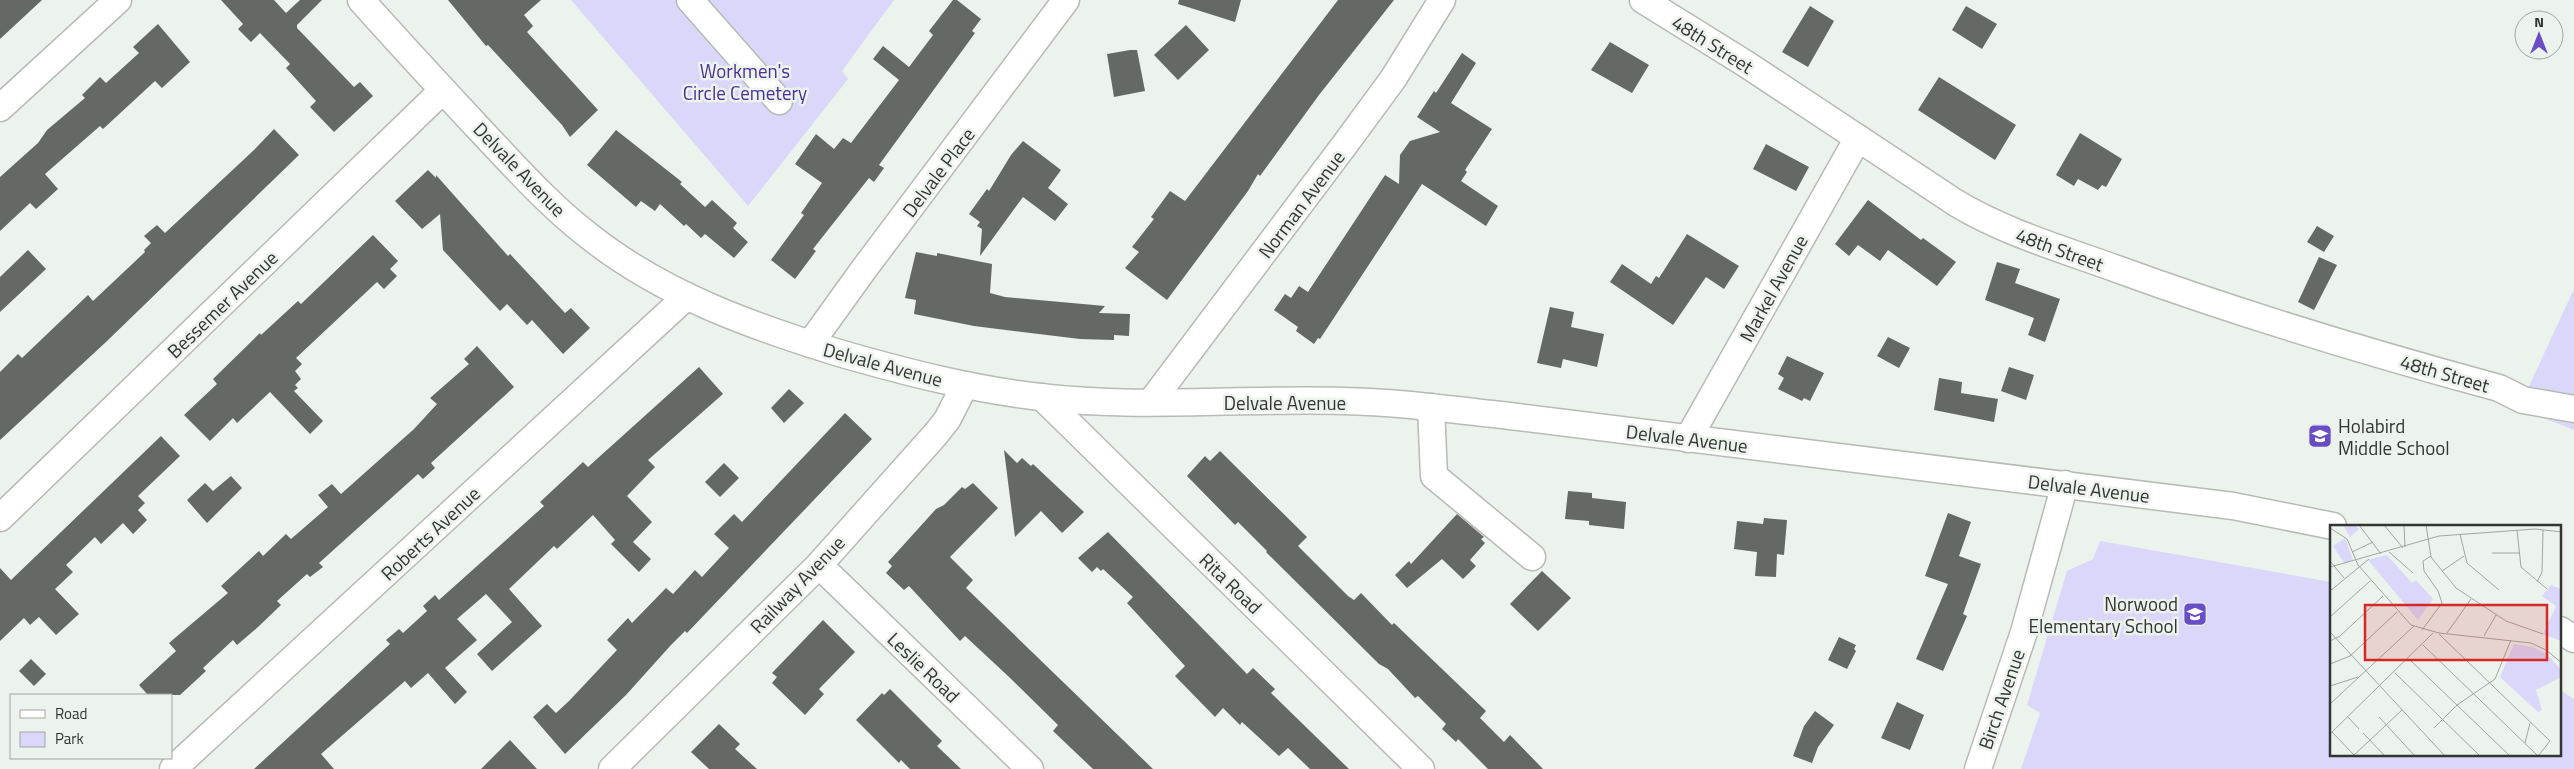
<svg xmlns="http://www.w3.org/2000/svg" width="2574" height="769" font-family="'Titillium Web',sans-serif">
  <rect width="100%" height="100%" fill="#ecf2ec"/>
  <g fill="#dad7fa">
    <path d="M571,0H894L842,71L848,79L748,206Z"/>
    <path d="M2574,289V430L2519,408Z"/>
    <path d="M2100,541L2331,582L2332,755H2560V690L2574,699V769H2021L2040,713L2027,705L2067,571L2093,559Z"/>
  </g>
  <g fill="#646964">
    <path d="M0,0H42L0,39Z"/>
    <path d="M221,0H274L286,13L300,0H322L297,25V28L354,87L360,82L373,96L334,132L310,107L316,101L286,68L290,64L260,33L251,42L238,29L243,24Z"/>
    <path d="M448,0H541L524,15L533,26L527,32L598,110L570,137L562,125L488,45L486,46Z"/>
    <path d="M953,0H957L981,19L972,31L975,33L879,165L884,168L874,182L869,178L813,249L816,251L795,279L771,260L804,215L801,213L822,183L795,164L816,134L834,149L843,138L851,143L899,80L873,59L883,46L909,67L933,35L929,31Z"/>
    <path d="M1179,0H1241L1235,22L1178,4Z"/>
    <path d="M1338,0H1394L1319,95L1260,176L1258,174L1248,191L1167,300L1125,268L1139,252L1132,247L1154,219L1151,217L1170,191L1185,201Z"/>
    <path d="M1810,6L1834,21L1808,67L1782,52Z"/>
    <path d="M1966,6L1997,24L1982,49L1952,30Z"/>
    <path d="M158,24L190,62L162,88L155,81L103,129L100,126L45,174L58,189L36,209L30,203L0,231V177L38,143L47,130L85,98L82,95L100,77L106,83L139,53L133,47Z"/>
    <path d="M1186,25L1209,50L1178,80L1154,55Z"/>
    <path d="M1610,42L1649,65L1632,93L1591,70Z"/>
    <path d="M1130,50H1137L1145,91L1114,97L1107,54Z"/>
    <path d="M1462,53L1476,63L1451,103L1492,129L1465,170L1467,172L1461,181L1498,206L1486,226L1422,184L1320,339L1318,338L1314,344L1296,331L1298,327L1274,310L1285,294L1291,298L1299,286L1308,292L1385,175L1399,184L1400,155L1410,141L1440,132L1417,117L1434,91L1436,93Z"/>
    <path d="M1939,77L2016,125L1995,160L1918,110Z"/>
    <path d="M274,129L299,155L106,342L0,440V372L18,354L22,358L88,295L93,301L145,252L144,250L151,243L144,236L157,225L165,233L254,150Z"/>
    <path d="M616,130L682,182L680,184L705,207L712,200L737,223L733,228L748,242L734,258L705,234L701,238L686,224L684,226L660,204L655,211L641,201L636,207L587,165Z"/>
    <path d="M2080,133L2122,159L2106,187L2102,185L2098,190L2078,179L2074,186L2056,175Z"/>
    <path d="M1023,141L1061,170L1048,188L1068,204L1055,221L1023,197L980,256L982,229L977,226L980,222L969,214L987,189L989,191L1011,155Z"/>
    <path d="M1766,144L1809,167L1796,191L1753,169Z"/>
    <path d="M428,170L436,178V175L508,256L510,254L565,313L571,308L590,328L563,354L532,320L527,325L507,304L500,311L443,250L440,214L422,229L395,201Z"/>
    <path d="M1868,200L1921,240L1923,238L1956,262L1937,286L1888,250L1880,261L1858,245L1849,256L1835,244Z"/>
    <path d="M2317,226L2334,236L2324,252L2307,242Z"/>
    <path d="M1687,234L1739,266L1724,289L1706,277L1673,325L1610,282L1622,264L1651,284L1656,276L1659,278Z"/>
    <path d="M373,235L398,261L390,269L397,276L384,289L377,282L296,358L302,364L295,371L301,379L295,385L298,388L294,391L323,421L310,434L270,392L237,423L233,418L210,441L184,415L217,384L213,379L260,333L261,335L298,301L301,304Z"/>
    <path d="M28,250L46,269L0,312V277Z"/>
    <path d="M916,252L937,256V253L992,264L990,293L1005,297L1105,306L1099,313L1130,314L1129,336L1114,335V340L1080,339L974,326L914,314L916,300L905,298Z"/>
    <path d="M2319,257L2337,265L2314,310L2298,302Z"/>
    <path d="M1997,262L2020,269L2015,283L2060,299L2045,342L2028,335L2034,318L1985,300Z"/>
    <path d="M1550,307L1574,312L1571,327L1604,334L1597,367L1563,359L1561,368L1537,363Z"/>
    <path d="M1888,337L1910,348L1899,368L1877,356Z"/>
    <path d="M477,346L514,387L431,463L435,468L423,479L418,474L319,563L323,567L310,577L307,574L277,601L281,605L258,627L237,645L233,640L203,668L206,671L180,695H148L139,685L176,651L169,643L228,593L221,586L259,551L263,556L286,534L291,539L328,507L318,495L332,484L341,494L414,429L437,404L430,398L469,364L464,359Z"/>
    <path d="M1787,356L1824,373L1810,401L1804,398L1802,401L1778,389L1784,378L1778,374Z"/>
    <path d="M699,367L723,394L648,460L655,467L627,496L652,522L633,542L651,559L639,572L611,544L615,540L593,515L557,549L554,546L509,589L542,626L492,671L477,654L512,622L486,594L457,619L477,640L445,668L467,692L455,704L428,673L411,688L405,681L321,754L334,769H254L390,644L386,640L399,629L403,633L427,611L423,606L435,595L439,600L544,506L540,502L583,462L588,467Z"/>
    <path d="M2009,367L2034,375L2026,400L2001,391Z"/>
    <path d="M1939,378L1962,382L1961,393L1998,399L1994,422L1934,410Z"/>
    <path d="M789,389L804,403L784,423L771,408Z"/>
    <path d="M845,413L872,439L687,633L685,631L671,645L626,695L565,754L533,717L547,704L556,713L569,701L617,650L607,640L628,618L632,623L666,588L673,594L695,570L702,577L729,548L714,534L734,514L742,522Z"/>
    <path d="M161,436L180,456L138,496L145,503L138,510L147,520L133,534L123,523L101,544L95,537L66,565L73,572L55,589L79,614L56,635L39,617L30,625L24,618L0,641V568L11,580Z"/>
    <path d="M1004,450L1017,463L1022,458L1031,466L1033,464L1084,512L1062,533L1041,511L1015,537Z"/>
    <path d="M1220,451L1307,537L1298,546L1348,596L1354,600L1361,593L1392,625L1394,623L1486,711L1480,718L1504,742L1510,735L1543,769H1488L1458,739L1456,742L1442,729L1446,724L1418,696L1415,698L1388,669L1379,664L1266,552L1267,551L1238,522L1235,525L1187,476L1205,456L1210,461Z"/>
    <path d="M724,463L739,478L720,497L705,482Z"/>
    <path d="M231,476L242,488L207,523L187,500L205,483L213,491Z"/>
    <path d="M973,483L998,508L950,557L973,580L966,588L1153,769H1093L1053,731L1058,725L1008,676L965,636L960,641L909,586L904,590L886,573L892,566L888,562L936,509L944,505L962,487L965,489Z"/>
    <path d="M1568,491L1592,493V498L1626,502L1624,529L1589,525V521L1565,519Z"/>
    <path d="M1948,513L1971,522L1959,556L1981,564L1963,614L1967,616L1943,671L1916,659L1948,584L1925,576Z"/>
    <path d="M1457,514L1484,537L1481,539L1485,543L1470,560L1476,566L1463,579L1442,559L1407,588L1395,575L1409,561L1411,564Z"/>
    <path d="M1764,518L1787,520L1784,555L1777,554L1776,577L1755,576L1757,552L1734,549L1737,521L1763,524Z"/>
    <path d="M1108,532L1247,674L1253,668L1275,689L1271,693L1349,769H1310L1288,748L1279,756L1242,722L1240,725L1223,708L1215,717L1175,676L1185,666L1127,603L1133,597L1103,569L1101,571L1097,567L1092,572L1078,558Z"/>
    <path d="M1542,571L1571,598L1538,631L1510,604Z"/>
    <path d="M823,620L855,652L819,689L824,694L805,715L772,683L777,677L772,673Z"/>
    <path d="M1839,637L1856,645L1854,649L1856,651L1847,669L1828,660Z"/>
    <path d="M31,659L46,674L34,686L19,671Z"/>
    <path d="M890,689L942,741L937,746L961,769H910L901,760L899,763L856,720L882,693L884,695Z"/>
    <path d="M1897,702L1924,715L1910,750L1881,738Z"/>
    <path d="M1815,711L1834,725L1818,747L1812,763L1793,756L1804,726Z"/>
    <path d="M719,724L740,744L735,749L757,769H709L691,752Z"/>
    <path d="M510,740L537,769H481Z"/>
  </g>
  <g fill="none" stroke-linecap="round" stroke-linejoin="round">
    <g stroke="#b6bbb5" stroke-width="29">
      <g id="minor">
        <path d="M361,0C401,45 442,89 483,133C517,169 550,206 589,236C662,294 751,326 839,353C905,372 971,389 1040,397C1140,409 1242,398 1343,401C1399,402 1454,410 1510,416L2233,506L2333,526"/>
        <path d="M690,0L779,101"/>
        <path d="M1643,0L1746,64L1956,203C2006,233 2062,249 2117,269C2243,315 2370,353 2499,388L2523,400L2574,409"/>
        <path d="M0,108L118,0"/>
        <path d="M810,344L864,269L1066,0"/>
        <path d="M1042,397L1421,769"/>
        <path d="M1151,402L1346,143L1393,79L1442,0"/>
        <path d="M1431,407L1434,476L1532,557"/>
        <path d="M1688,439L1858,138"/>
        <path d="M0,518L443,90"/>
        <path d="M819,565L1030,769"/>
        <path d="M2560,630L2574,639"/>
        <path d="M173,769L687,296"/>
        <path d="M612,769L819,565L935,435L947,420L965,385"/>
        <path d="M1978,769L2024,632L2065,484"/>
      </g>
    </g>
    <use href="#minor" stroke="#fff" stroke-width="26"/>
  </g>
  <defs>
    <g id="school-square" transform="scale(1.25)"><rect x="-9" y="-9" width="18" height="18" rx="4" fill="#684dc6" stroke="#ecf2ec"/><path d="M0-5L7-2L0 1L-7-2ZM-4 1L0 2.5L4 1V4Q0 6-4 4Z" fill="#fff"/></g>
  </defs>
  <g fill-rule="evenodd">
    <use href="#school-square" x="2320" y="436"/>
    <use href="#school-square" x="2195" y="614"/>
  </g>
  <g text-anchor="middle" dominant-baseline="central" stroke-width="5" stroke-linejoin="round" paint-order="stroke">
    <g font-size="19" fill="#333532" stroke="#ecf2ec">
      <text transform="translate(1713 44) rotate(32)">48th Street</text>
      <text transform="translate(520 169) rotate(46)">Delvale Avenue</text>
      <text transform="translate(938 172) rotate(-53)">Delvale Place</text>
      <text transform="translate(1301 204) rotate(-53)">Norman Avenue</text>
      <text transform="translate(2060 249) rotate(20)">48th Street</text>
      <text transform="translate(1773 288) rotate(-61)">Markel Avenue</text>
      <text transform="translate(222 304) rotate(-44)">Bessemer Avenue</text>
      <text transform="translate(883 364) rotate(15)">Delvale Avenue</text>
      <text transform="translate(2445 373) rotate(16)">48th Street</text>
      <text x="1285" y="402">Delvale Avenue</text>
      <text transform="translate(1687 438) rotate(7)">Delvale Avenue</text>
      <text transform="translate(2089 488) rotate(7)">Delvale Avenue</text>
      <text transform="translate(430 533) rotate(-43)">Roberts Avenue</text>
      <text transform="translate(1231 583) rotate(44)">Rita Road</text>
      <text transform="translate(797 584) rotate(-46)">Railway Avenue</text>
      <text transform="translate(924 667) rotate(44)">Leslie Road</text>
      <text transform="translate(2001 699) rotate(-71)">Birch Avenue</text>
    </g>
    <g font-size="19" fill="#4a3096" stroke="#ecf2ec">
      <text x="745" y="70">Workmen's<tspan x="745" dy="22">Circle Cemetery</tspan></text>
    </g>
    <g font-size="19" fill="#333532" stroke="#ecf2ec" text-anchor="start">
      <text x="2338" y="425">Holabird<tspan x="2338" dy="22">Middle School</tspan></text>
      <text x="2178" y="603" text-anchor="end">Norwood<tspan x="2178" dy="22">Elementary School</tspan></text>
    </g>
  </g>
  <g transform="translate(2330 525)">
    <rect width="231" height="231" fill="#ecf2ec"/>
    <path d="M13,0H25L29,4L20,12ZM15,13L23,35L15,39L3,21ZM57,30L82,58L86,55L103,74L88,95L38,35ZM221,60L231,64V116L213,109L226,81L212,71ZM184,119L203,122L217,129L231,145V152L206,165L212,185L208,187L170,152Z" fill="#dad7fa"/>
    <path fill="none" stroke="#a2a6a2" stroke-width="1" d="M29,0L51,29M54,0L73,23M74,0L75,22M96,0L101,32L126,63L176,96L213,109M0,3L17,14L28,40L81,100L109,108L201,118L216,125L232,138M187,5L191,42L217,64M130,9L137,38L169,65M22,27L43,17M59,27L83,48M162,28H189M0,36L14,53M0,42L109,11L205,4L232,7M112,46L134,31M207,57L212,47L213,5M0,66L39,34M0,92L40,56M92,105L112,78L108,66L94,46L93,36L101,31M0,107L115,231M117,108L141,74M109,109L220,216L208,231M154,111L166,90M0,116L10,111L53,71M93,120L208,231M79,134L180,231M0,139L20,131L67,87M65,148L150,231M0,161L28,152M0,179L84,101M18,192L29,204M49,192L85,231M104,203L127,180L165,154L181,115M2,207L24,230M33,208L55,231M0,209L103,108M195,218L200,198M23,231L72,185"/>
    <path fill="#d62828" fill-opacity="0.15" stroke="#d62828" stroke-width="2.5" d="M35,80H217V135H35Z"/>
    <rect width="231" height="231" fill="none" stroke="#333532" stroke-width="2.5"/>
  </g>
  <rect x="10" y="694" width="162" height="65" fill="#ecf2ec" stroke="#a2a6a2"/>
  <rect x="20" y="710" width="25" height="8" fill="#ffffff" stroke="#a2a6a2"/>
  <text x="55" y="719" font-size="15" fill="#333532">Road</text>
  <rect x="20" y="732" width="25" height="15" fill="#dad7fa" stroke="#a2a6a2"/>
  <text x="55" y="744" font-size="15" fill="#333532">Park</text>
  <g transform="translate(2539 35)"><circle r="24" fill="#ecf2ec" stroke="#a2a6a2"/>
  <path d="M0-4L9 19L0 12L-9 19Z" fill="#684dc6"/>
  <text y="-8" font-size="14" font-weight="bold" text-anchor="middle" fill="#333532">N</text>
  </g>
</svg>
